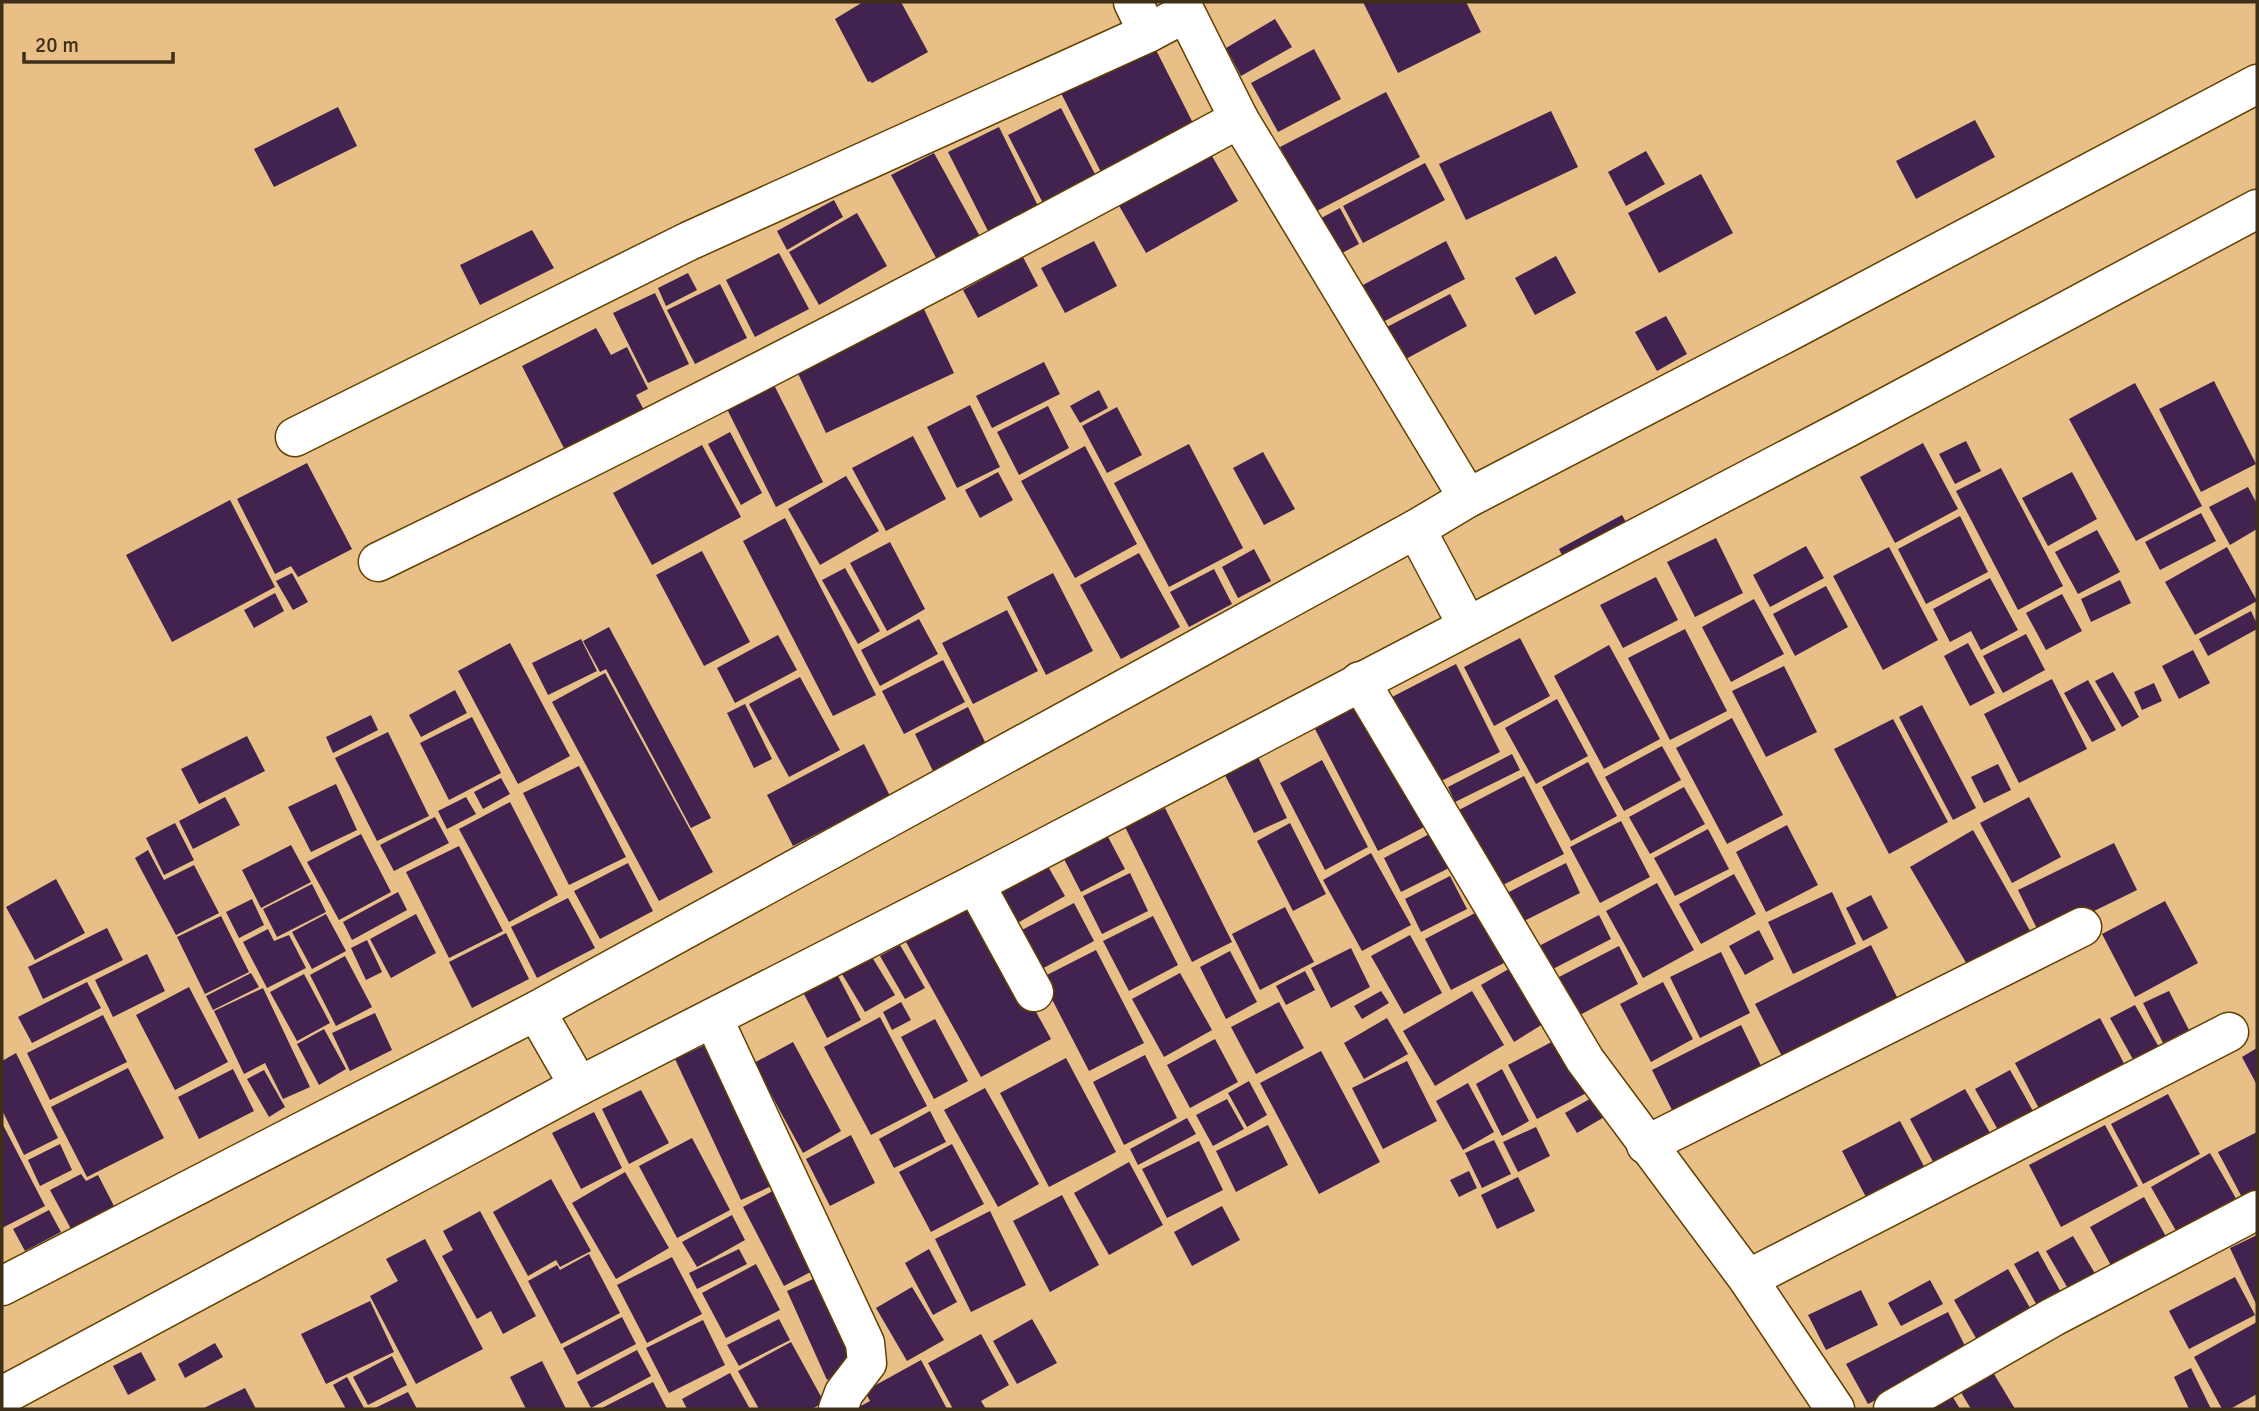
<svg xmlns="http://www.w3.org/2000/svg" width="2259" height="1411" font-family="Signika,sans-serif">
  <rect width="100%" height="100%" fill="#e7bf87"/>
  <g fill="#42224f">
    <path d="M863,2H901L928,52L872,83L870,81L868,82L835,19Z"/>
    <path d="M1363,2H1466L1481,32L1398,73Z"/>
    <path d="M1275,19L1292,47L1241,76L1226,48Z"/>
    <path d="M1154,46L1198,133L1105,180L1061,93Z"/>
    <path d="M1314,49L1341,99L1278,132L1251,83Z"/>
    <path d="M1386,92L1420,157L1315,212L1280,147Z"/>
    <path d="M338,107L357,146L274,187L254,149Z"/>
    <path d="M1061,108L1098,180L1045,207L1008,135Z"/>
    <path d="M1551,111L1578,167L1466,220L1439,164Z"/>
    <path d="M1975,120L1995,157L1916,199L1896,161Z"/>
    <path d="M999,127L1040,210L990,235L948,152Z"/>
    <path d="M1205,144L1238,201L1146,253L1113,195Z"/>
    <path d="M1646,151L1665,184L1626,206L1608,172Z"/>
    <path d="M934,153L983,242L940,265L891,175Z"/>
    <path d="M1425,163L1445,200L1363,243L1343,206Z"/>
    <path d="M1701,174L1733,233L1659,273L1628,213Z"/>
    <path d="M834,200L843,217L787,250L777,231Z"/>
    <path d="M1340,208L1359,244L1329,260L1310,224Z"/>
    <path d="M857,213L887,266L819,305L789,252Z"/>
    <path d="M532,230L554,268L480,305L460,265Z"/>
    <path d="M1094,241L1117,286L1065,313L1041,268Z"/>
    <path d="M1446,241L1465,279L1381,323L1361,286Z"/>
    <path d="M779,253L809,309L755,337L726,280Z"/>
    <path d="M1556,256L1576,293L1535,315L1515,278Z"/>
    <path d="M1023,257L1038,286L978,318L963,290Z"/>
    <path d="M688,273L697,290L666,306L658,288Z"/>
    <path d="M720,284L747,338L695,364L667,310Z"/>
    <path d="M655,293L689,364L648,383L613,313Z"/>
    <path d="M1450,294L1467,326L1404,360L1387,327Z"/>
    <path d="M922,305L954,373L826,433L794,365Z"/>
    <path d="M1666,316L1687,354L1657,371L1635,332Z"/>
    <path d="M596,328L611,355L627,347L648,389L636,395L648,418L569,458L522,366Z"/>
    <path d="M1044,362L1060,394L992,428L976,396Z"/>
    <path d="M2214,381L2256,464L2201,492L2159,409Z"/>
    <path d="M773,383L823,482L776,507L726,407Z"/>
    <path d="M2135,383L2202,506L2136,541L2069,419Z"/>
    <path d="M1099,390L1108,408L1080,423L1070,406Z"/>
    <path d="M970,405L1000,467L957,488L927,427Z"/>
    <path d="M1048,406L1069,448L1019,475L997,432Z"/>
    <path d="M1117,407L1142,455L1107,473L1082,426Z"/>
    <path d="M730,432L762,493L741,505L708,444Z"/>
    <path d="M913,436L946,499L886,531L852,468Z"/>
    <path d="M1966,441L1981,471L1955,484L1939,454Z"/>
    <path d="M1923,443L1958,509L1895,543L1860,477Z"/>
    <path d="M1189,444L1243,548L1169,587L1114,483Z"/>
    <path d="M702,445L741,517L652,565L613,493Z"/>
    <path d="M1085,446L1137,544L1075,578L1021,481Z"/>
    <path d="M1263,452L1295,509L1264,525L1233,468Z"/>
    <path d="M307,463L352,549L298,577L291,566L275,574L237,499Z"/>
    <path d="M2001,468L2063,586L2018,610L1956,491Z"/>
    <path d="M998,472L1013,500L980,518L965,490Z"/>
    <path d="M2072,472L2097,519L2048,546L2022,498Z"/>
    <path d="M846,476L879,531L820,565L788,509Z"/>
    <path d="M2248,487L2257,504V529L2230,545L2209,507Z"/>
    <path d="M230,500L275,587L172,642L126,555Z"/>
    <path d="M2201,513L2216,541L2160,570L2145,542Z"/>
    <path d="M1622,515L1632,533L1568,567L1559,549Z"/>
    <path d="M1960,516L1988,572L1926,604L1898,549Z"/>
    <path d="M785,518L876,695L833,716L743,541Z"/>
    <path d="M2097,530L2120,572L2078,594L2055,552Z"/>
    <path d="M1716,538L1743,593L1695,617L1667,562Z"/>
    <path d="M890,542L925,609L887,631L850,563Z"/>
    <path d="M1806,546L1824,578L1770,607L1753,575Z"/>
    <path d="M1889,547L1938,640L1883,670L1833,576Z"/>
    <path d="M2227,547L2257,601L2195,635L2165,582Z"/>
    <path d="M1254,549L1271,581L1238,598L1222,567Z"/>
    <path d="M702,551L750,642L704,666L656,575Z"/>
    <path d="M1139,553L1180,627L1121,659L1080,585Z"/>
    <path d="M845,568L880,631L858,644L822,580Z"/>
    <path d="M1214,569L1232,604L1189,627L1170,592Z"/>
    <path d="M292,573L308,602L293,610L276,581Z"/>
    <path d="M1053,573L1093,651L1046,675L1007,597Z"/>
    <path d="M1656,577L1678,620L1623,648L1600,605Z"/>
    <path d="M1990,578L2018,630L1981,650L1971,631L1950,642L1933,609Z"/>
    <path d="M2120,580L2131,603L2091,622L2081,599Z"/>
    <path d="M1826,586L1848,627L1795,656L1773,614Z"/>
    <path d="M275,593L284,611L254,628L244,610Z"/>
    <path d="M2062,594L2082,631L2046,650L2026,613Z"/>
    <path d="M1754,599L1784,654L1731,682L1702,627Z"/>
    <path d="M1007,610L1038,671L973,704L942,643Z"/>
    <path d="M2251,611L2257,624V629L2208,656L2199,639Z"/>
    <path d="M919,619L938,654L880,686L861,650Z"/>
    <path d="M609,627L711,818L691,828L606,669L600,672L583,641Z"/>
    <path d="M1685,629L1727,711L1670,740L1628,658Z"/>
    <path d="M2026,634L2045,670L2003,693L1983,656Z"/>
    <path d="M778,635L797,670L735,703L717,668Z"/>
    <path d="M1520,638L1550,696L1494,726L1464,667Z"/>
    <path d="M581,639L597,671L548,695L532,663Z"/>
    <path d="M510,643L570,756L518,784L458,671Z"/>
    <path d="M1968,643L1995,693L1970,706L1944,656Z"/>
    <path d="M1609,645L1660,739L1604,769L1554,676Z"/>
    <path d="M2193,650L2210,683L2179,699L2162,666Z"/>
    <path d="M943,660L965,702L904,734L882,691Z"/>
    <path d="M1456,664L1500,752L1435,784L1392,697Z"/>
    <path d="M1784,666L1817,732L1766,757L1732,691Z"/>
    <path d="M2113,672L2139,717L2122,727L2095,681Z"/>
    <path d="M605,673L713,872L659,901L552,702Z"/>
    <path d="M800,677L840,750L789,777L749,704Z"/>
    <path d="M2052,679L2087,749L2019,783L1984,714Z"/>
    <path d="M2088,680L2116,730L2092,742L2064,693Z"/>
    <path d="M2154,683L2162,701L2142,710L2134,692Z"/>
    <path d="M455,690L467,713L421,737L409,715Z"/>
    <path d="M1557,699L1588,756L1536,784L1505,728Z"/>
    <path d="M1365,702L1428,825L1378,851L1315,729Z"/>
    <path d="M745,704L772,759L754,768L727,713Z"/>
    <path d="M1922,705L1976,808L1953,820L1899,717Z"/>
    <path d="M968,707L986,744L933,771L915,734Z"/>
    <path d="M371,715L378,730L333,753L326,737Z"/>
    <path d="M472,717L501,773L449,800L420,743Z"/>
    <path d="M1732,718L1783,815L1727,844L1676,748Z"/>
    <path d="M1893,719L1948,822L1889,854L1834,749Z"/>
    <path d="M388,732L429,816L377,841L335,758Z"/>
    <path d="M247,736L265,771L199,804L181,769Z"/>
    <path d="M864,744L890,796L793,846L767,795Z"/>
    <path d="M1662,746L1681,780L1624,811L1605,777Z"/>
    <path d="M1512,754L1520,770L1455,802L1448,787Z"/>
    <path d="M1258,757L1287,818L1254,833L1224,773Z"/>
    <path d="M1322,760L1368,847L1325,870L1280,783Z"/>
    <path d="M1588,762L1617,816L1571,841L1542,787Z"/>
    <path d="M1998,764L2011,790L1984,803L1971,777Z"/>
    <path d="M579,766L626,857L569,885L523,793Z"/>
    <path d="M1524,776L1564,854L1499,887L1459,810Z"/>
    <path d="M501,778L510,794L483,809L474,792Z"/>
    <path d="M336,784L357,830L311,852L288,807Z"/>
    <path d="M1684,787L1705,824L1650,854L1629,817Z"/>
    <path d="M225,797L240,825L193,849L179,821Z"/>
    <path d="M466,797L476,814L447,829L438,811Z"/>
    <path d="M2029,797L2061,857L2012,883L1980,823Z"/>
    <path d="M510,802L558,895L509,922L459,829Z"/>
    <path d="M1165,808L1232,942L1192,962L1125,827Z"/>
    <path d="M435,817L449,843L394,871L380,845Z"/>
    <path d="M1621,821L1650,877L1600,903L1570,847Z"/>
    <path d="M175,823L194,860L164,875L146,838Z"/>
    <path d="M1290,823L1326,894L1293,911L1257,841Z"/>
    <path d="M1787,825L1818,885L1766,912L1736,852Z"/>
    <path d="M1708,829L1729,869L1675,896L1654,858Z"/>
    <path d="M1437,830L1455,865L1401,892L1384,858Z"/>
    <path d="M1973,830L2033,936L1971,971L1910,867Z"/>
    <path d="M361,834L391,892L339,920L307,862Z"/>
    <path d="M1107,835L1125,869L1081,892L1063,857Z"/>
    <path d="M2114,843L2137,890L2041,937L2018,890Z"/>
    <path d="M291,845L311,882L261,908L242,870Z"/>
    <path d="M459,846L503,931L449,958L406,872Z"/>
    <path d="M148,850L164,880L194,865L219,913L176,935L135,858Z"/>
    <path d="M1371,853L1411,925L1362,951L1323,880Z"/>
    <path d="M628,863L653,911L600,939L574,891Z"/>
    <path d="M1046,863L1065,896L1014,925L995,892Z"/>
    <path d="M1566,863L1580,893L1520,923L1505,894Z"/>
    <path d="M1130,873L1148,911L1102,934L1083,896Z"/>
    <path d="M1734,874L1756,914L1701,944L1679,904Z"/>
    <path d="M1450,876L1467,909L1421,932L1405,899Z"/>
    <path d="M56,879L85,933L35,960L6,907Z"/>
    <path d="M1657,883L1694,950L1643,978L1606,911Z"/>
    <path d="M312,884L326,912L277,937L263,909Z"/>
    <path d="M398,892L407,910L352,940L343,922Z"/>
    <path d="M1832,892L1856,944L1793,974L1768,922Z"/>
    <path d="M1871,895L1888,928L1863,941L1846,908Z"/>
    <path d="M568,898L595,948L537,978L511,927Z"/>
    <path d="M252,899L264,925L239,938L226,912Z"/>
    <path d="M2165,901L2198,963L2135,997L2102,934Z"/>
    <path d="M1074,903L1094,941L1038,971L1018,932Z"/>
    <path d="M976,904L1051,1039L981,1077L906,942Z"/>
    <path d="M1285,907L1314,962L1260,990L1232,934Z"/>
    <path d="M1479,911L1506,962L1451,990L1425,939Z"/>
    <path d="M326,914L346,951L312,969L292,932Z"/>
    <path d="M416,914L436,953L391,978L370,939Z"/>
    <path d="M1599,915L1611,939L1549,971L1537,947Z"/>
    <path d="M221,916L249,972L205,994L177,937Z"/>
    <path d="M1153,916L1178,965L1129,991L1103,941Z"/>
    <path d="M107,928L123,960L43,999L28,967Z"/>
    <path d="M268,929L274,941L289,935L306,968L267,988L243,942Z"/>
    <path d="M1759,930L1774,959L1745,975L1729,946Z"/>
    <path d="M506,933L529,979L472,1008L449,962Z"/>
    <path d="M1410,935L1442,993L1404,1014L1371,956Z"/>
    <path d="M367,940L382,972L366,980L351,948Z"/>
    <path d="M900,945L925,988L905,999L880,956Z"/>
    <path d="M1871,945L1901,1005L1786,1064L1755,1004Z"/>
    <path d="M1619,946L1638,984L1578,1016L1559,977Z"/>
    <path d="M1351,948L1370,987L1331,1008L1311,968Z"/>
    <path d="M1096,950L1144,1043L1089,1071L1041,978Z"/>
    <path d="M1230,951L1257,1002L1226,1019L1200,967Z"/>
    <path d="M1721,952L1750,1013L1700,1038L1670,977Z"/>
    <path d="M147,954L165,991L113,1017L95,980Z"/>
    <path d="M345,956L372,1007L336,1026L310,975Z"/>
    <path d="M872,957L895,995L865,1012L842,974Z"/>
    <path d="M1519,963L1551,1019L1514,1042L1481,985Z"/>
    <path d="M1305,971L1315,990L1286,1005L1276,986Z"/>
    <path d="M251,973L259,987L213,1010L206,996Z"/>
    <path d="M1180,973L1212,1030L1164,1057L1132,999Z"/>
    <path d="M304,974L330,1023L297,1041L270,992Z"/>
    <path d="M838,976L861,1020L827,1038L804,994Z"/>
    <path d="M87,982L101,1008L32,1043L18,1017Z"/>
    <path d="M1663,982L1693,1039L1651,1062L1620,1004Z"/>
    <path d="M189,987L228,1062L175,1090L136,1015Z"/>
    <path d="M263,988L310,1087L283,1099L265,1063L244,1074L214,1011Z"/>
    <path d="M1381,991L1389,1003L1362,1019L1354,1006Z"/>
    <path d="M1472,991L1504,1045L1435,1086L1403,1031Z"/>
    <path d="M2169,991L2189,1030L2163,1043L2143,1003Z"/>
    <path d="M901,1002L911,1020L892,1030L883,1012Z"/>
    <path d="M1279,1002L1304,1048L1256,1074L1231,1027Z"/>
    <path d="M2135,1005L2160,1049L2135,1063L2110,1018Z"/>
    <path d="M375,1013L392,1050L350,1071L332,1033Z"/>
    <path d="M103,1015L127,1062L50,1100L27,1053Z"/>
    <path d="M880,1017L927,1106L871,1135L824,1047Z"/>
    <path d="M1387,1018L1408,1054L1364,1079L1344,1043Z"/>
    <path d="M2100,1018L2128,1071L2043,1116L2015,1063Z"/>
    <path d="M935,1019L968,1081L934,1099L901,1037Z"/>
    <path d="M1741,1025L1765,1074L1676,1118L1652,1070Z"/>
    <path d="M324,1029L346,1069L319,1085L297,1044Z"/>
    <path d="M1563,1036L1592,1090L1537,1119L1508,1065Z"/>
    <path d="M1215,1039L1238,1082L1190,1108L1167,1065Z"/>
    <path d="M714,1041L780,1182L741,1200L675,1059Z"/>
    <path d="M793,1042L841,1131L803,1153L754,1063Z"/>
    <path d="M2257,1048V1085L2242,1057Z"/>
    <path d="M1321,1051L1380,1162L1319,1194L1260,1083Z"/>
    <path d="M16,1053L58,1138L24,1155L3,1112L2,1113V1061Z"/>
    <path d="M1145,1055L1177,1118L1124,1145L1093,1082Z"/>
    <path d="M1066,1058L1116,1152L1049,1187L1000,1093Z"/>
    <path d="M1407,1061L1437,1121L1383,1149L1352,1088Z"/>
    <path d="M128,1068L164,1138L87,1177L51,1107Z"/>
    <path d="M233,1069L254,1111L199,1139L178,1097Z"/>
    <path d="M1502,1069L1529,1121L1502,1136L1476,1084Z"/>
    <path d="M264,1070L285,1107L269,1117L247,1079Z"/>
    <path d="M2010,1070L2037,1118L2002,1137L1975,1089Z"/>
    <path d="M1249,1081L1267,1115L1247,1127L1228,1093Z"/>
    <path d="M1468,1083L1494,1132L1463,1150L1436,1101Z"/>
    <path d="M985,1088L1039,1184L998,1207L944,1110Z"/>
    <path d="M1965,1089L1994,1140L1938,1171L1910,1119Z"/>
    <path d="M641,1090L669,1143L629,1164L602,1109Z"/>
    <path d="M2168,1094L2200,1154L2143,1184L2111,1124Z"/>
    <path d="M1595,1096L1606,1116L1577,1133L1565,1113Z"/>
    <path d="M1227,1099L1244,1129L1213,1146L1196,1115Z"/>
    <path d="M930,1111L946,1142L894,1168L879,1139Z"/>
    <path d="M594,1112L622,1168L581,1189L552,1133Z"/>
    <path d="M1187,1118L1196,1134L1138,1165L1130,1149Z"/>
    <path d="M1900,1121L1927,1172L1869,1203L1842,1151Z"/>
    <path d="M2,1123L45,1206L2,1228Z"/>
    <path d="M1268,1125L1288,1165L1236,1192L1216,1151Z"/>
    <path d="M2105,1125L2138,1186L2061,1227L2029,1165Z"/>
    <path d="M1536,1127L1550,1156L1518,1172L1503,1142Z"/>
    <path d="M2257,1132V1197L2245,1203L2218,1152Z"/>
    <path d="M851,1135L875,1183L830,1206L806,1159Z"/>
    <path d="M692,1138L730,1210L677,1238L639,1166Z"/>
    <path d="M1494,1140L1511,1174L1482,1188L1465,1153Z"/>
    <path d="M1199,1141L1223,1190L1167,1218L1142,1169Z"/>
    <path d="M60,1144L72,1170L40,1186L28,1160Z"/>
    <path d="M952,1144L984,1204L931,1232L899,1172Z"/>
    <path d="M2210,1153L2242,1209L2183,1243L2151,1187Z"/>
    <path d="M1129,1162L1163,1225L1109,1255L1074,1193Z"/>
    <path d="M1469,1171L1477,1188L1459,1197L1450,1180Z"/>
    <path d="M625,1172L669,1248L616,1279L572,1203Z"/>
    <path d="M81,1174L86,1181L98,1175L114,1206L71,1229L50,1190Z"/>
    <path d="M1518,1177L1535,1211L1497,1229L1481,1195Z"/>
    <path d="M551,1179L591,1251L560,1267L556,1260L528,1276L493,1212Z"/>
    <path d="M778,1188L820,1267L784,1286L743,1207Z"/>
    <path d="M1062,1195L1099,1265L1050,1292L1013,1221Z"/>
    <path d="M2144,1197L2169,1242L2114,1271L2090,1227Z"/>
    <path d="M1222,1206L1240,1240L1192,1266L1174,1232Z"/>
    <path d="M49,1210L61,1232L25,1251L13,1229Z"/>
    <path d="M480,1211L536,1316L503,1334L491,1311L477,1319L442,1256L453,1250L443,1231Z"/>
    <path d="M990,1211L1026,1285L971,1312L935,1239Z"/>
    <path d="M732,1215L745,1240L697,1267L682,1242Z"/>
    <path d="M2257,1235V1306L2230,1248Z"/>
    <path d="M2073,1236L2097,1277L2070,1292L2046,1251Z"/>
    <path d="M425,1239L483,1349L416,1384L370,1296L398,1281L386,1259Z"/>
    <path d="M739,1249L747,1264L697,1289L689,1273Z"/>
    <path d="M929,1249L957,1302L933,1315L905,1263Z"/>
    <path d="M2038,1251L2063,1296L2039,1309L2014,1264Z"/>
    <path d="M589,1254L620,1313L561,1344L528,1281L557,1265L560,1270Z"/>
    <path d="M672,1257L702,1314L647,1343L617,1285Z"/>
    <path d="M756,1264L780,1310L726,1338L702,1293Z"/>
    <path d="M2008,1269L2034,1315L1980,1345L1954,1300Z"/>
    <path d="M824,1274L864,1363L827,1380L787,1291Z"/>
    <path d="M2235,1277L2255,1315L2189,1349L2169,1311Z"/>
    <path d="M1930,1280L1943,1304L1901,1326L1888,1303Z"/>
    <path d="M912,1287L944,1340L907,1361L876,1308Z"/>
    <path d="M1861,1290L1878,1325L1826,1350L1808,1315Z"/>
    <path d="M370,1301L394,1352L326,1384L301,1334Z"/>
    <path d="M1948,1312L1968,1352L1868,1404L1846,1364Z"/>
    <path d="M622,1317L636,1344L577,1375L563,1348Z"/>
    <path d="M779,1319L790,1340L739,1366L727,1345Z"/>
    <path d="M1032,1319L1057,1363L1017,1384L993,1341Z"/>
    <path d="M703,1320L725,1365L669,1393L646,1348Z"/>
    <path d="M2257,1322V1394L2230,1409H2222L2194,1357Z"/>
    <path d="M981,1334L1009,1385L981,1401L986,1409H953L928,1363Z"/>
    <path d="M791,1342L824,1402L812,1409H759L738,1371Z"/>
    <path d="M215,1343L223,1357L185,1378L178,1364Z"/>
    <path d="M637,1350L651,1376L591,1408L577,1382Z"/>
    <path d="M141,1352L156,1380L128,1395L113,1366Z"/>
    <path d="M392,1356L407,1385L368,1405L353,1377Z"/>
    <path d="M921,1360L947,1409H855L870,1401L865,1391Z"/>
    <path d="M542,1361L566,1409H526L510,1377Z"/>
    <path d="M2191,1368L2211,1409H2189L2174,1377Z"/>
    <path d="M1991,1369L2015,1409H1971L1959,1389Z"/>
    <path d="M730,1373L750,1409H687L682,1399Z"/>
    <path d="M347,1377L364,1408L363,1409H346L333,1385Z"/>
    <path d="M653,1382L667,1409H600Z"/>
    <path d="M245,1388L256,1409H202Z"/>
    <path d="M408,1392L417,1409H373Z"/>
    <path d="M1951,1394L1960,1409H1926Z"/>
  </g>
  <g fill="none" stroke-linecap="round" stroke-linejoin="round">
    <g stroke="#624000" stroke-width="41">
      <g id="minor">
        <path d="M1133,2L1148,33"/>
        <path d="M295,437L689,241L1148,33L1186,13L1239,119L1468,498"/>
        <path d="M1416,529L1467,625"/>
        <path d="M378,562C669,421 955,273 1239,119"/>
        <path d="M1360,681L1585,1060L1748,1279L1835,1409"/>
        <path d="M975,884L1034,992"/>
        <path d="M536,1011L579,1086"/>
        <path d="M713,1018L865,1343L867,1363L844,1393L838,1409"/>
        <path d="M1646,1145L2082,927"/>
        <path d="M1748,1279L2229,1032"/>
        <path d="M2,1286L536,1011L1416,529L1468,498L1792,330L2257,84"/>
        <path d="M2,1396L579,1086L975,884L1847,428L2257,209"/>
        <path d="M1893,1409L2053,1317L2257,1210"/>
      </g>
    </g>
    <use href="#minor" stroke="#fff" stroke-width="38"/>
  </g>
  <rect width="2259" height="1411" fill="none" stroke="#3f2f18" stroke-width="7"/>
  <path d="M24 52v10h149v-10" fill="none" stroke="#3f2f18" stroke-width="3.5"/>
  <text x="35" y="52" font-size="21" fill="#3f2f18" stroke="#e7bf87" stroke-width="5" paint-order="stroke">20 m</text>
</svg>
